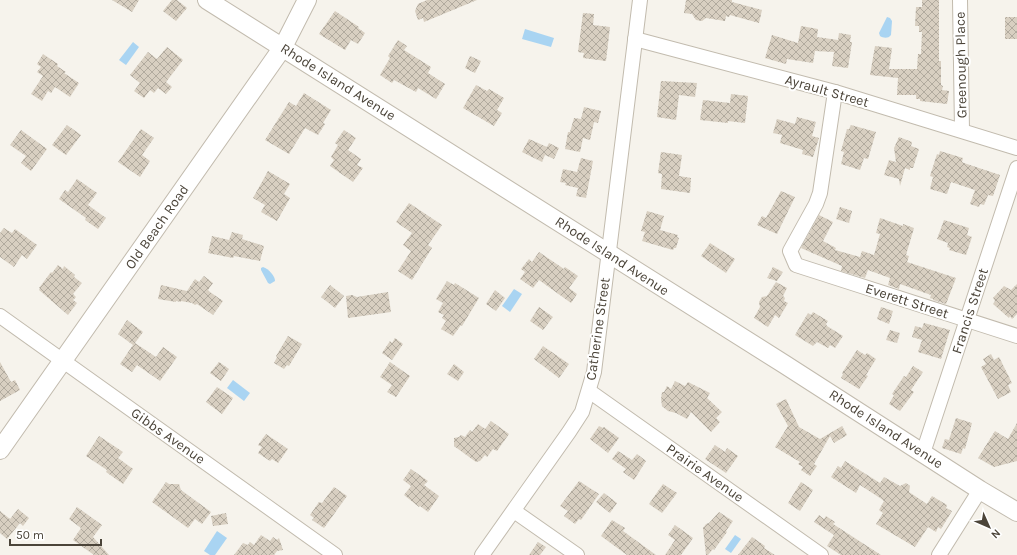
<svg xmlns="http://www.w3.org/2000/svg" width="1017" height="555" font-family="Karla,sans-serif">
  <defs>
    <pattern id="building-cross-hatch" width="8" height="8" patternUnits="userSpaceOnUse"><rect width="8" height="8" fill="#d8cfc1"/><path d="M0 0l8 8M0 8l8-8" fill="none" stroke="#b1aa9e"/></pattern>
  </defs>
  <rect width="100%" height="100%" fill="#f6f3ec"/>
  <g fill="#a9d4f2">
    <path d="M887,17L890,18L892,21L891,35C888,39 883,38 880,36L879,33Z"/>
    <path d="M525,29L554,38L551,47L522,39Z"/>
    <path d="M133,42L139,47L126,65L119,60Z"/>
    <path d="M263,267C269,269 275,276 275,281L270,284L268,283L261,270V268Z"/>
    <path d="M514,289L522,294L510,312L502,306Z"/>
    <path d="M233,380L250,393L244,401L227,388Z"/>
    <path d="M217,531L227,538L215,555H210L204,551Z"/>
    <path d="M735,535L741,539L731,553L725,549Z"/>
  </g>
  <g fill="url(#building-cross-hatch)">
    <path d="M112,0H139L132,12Z"/>
    <path d="M172,0H177L187,8L176,21L163,11Z"/>
    <path d="M427,0H477L424,22L423,18L418,20L415,11L418,4Z"/>
    <path d="M686,0H732V2L762,10L759,23L730,15L729,17L726,16L725,21L706,18L702,21L696,20L692,14L684,13Z"/>
    <path d="M922,0H939V61H941V85L943,86L942,90L949,91L947,104L920,101V99H916V95H897L898,78L870,75L875,46L892,48L889,69H917L918,54H921L922,32H919V26H915L916,7H922Z"/>
    <path d="M335,11L359,27L358,28L365,33L358,44L351,40L345,50L319,34Z"/>
    <path d="M583,13L594,14L593,25L610,27L606,61L583,58L584,53L578,52Z"/>
    <rect x="1005" y="17" width="12" height="22"/>
    <path d="M801,26L818,29L817,37L838,40L839,33L851,35L850,42H852L848,68L832,66L834,52L815,51L813,63L787,59L786,64L765,58L772,35L798,43Z"/>
    <path d="M398,40L407,46L404,50L431,67L428,73L445,84L436,99L418,88L416,92L394,80L392,83L380,75L390,58L388,56Z"/>
    <path d="M167,47L183,60L166,82L172,87L166,94L158,88L154,93L150,90L144,98L134,91L140,83L130,75L148,52L157,59Z"/>
    <path d="M43,54L58,64L57,66L66,72L64,73L79,83L70,97L55,87L51,93L48,91L42,101L31,94L43,76L37,72L41,67L37,64Z"/>
    <path d="M470,56L481,61L475,73L465,68Z"/>
    <path d="M661,81L697,83L695,97L679,95L676,120L657,117Z"/>
    <path d="M476,85L487,91L489,89L504,98L497,110L502,113L494,126L463,108Z"/>
    <path d="M304,93L331,110L323,123L325,124L318,135L305,128L289,154L265,140L289,102L296,106Z"/>
    <path d="M731,94L748,96L745,123L728,121V123L700,120L703,100L730,103Z"/>
    <path d="M584,107L601,111L598,123L594,122L590,140L583,138L580,152L565,149L568,132H570L574,118L581,119Z"/>
    <path d="M797,117L816,122L812,136L819,138L813,157L802,154L803,150L780,143L782,135L773,133L777,119L795,124Z"/>
    <path d="M67,125L81,135L66,155L52,145Z"/>
    <path d="M851,125L876,132L868,159L864,158L860,170L841,164L844,152L841,151L847,129H849Z"/>
    <path d="M141,129L154,138L142,155L150,161L140,177L118,162Z"/>
    <path d="M21,130L47,149L31,171L21,163L26,156L10,145Z"/>
    <path d="M344,130L356,138L348,150L361,159L357,165L363,168L353,182L330,166L334,160L331,157L338,145L335,143Z"/>
    <path d="M899,137L912,142L911,146L919,149L913,168H910V170L905,168L900,186L899,179L884,175L889,160L896,162L894,148Z"/>
    <path d="M529,139L547,147L549,143L559,148L554,159L545,155L542,162L522,152Z"/>
    <path d="M940,151L963,158L962,162L964,163L1000,175L993,196L988,195L984,205L980,204L979,207L970,204L975,190L951,182L947,194L930,189L933,177L930,176L937,154L939,155Z"/>
    <path d="M661,152L682,155L679,176L691,178L690,193L661,189L662,174L658,173Z"/>
    <path d="M581,158L593,161L586,198L576,196L578,188L565,185L566,183L560,182L563,169L577,172Z"/>
    <path d="M268,171L290,184L284,194L290,198L277,221L261,212L265,205L253,198Z"/>
    <path d="M77,179L97,193L88,205L106,218L98,229L85,220L86,218L59,199L65,190L68,192Z"/>
    <path d="M781,191L795,197L777,234L757,225L762,216L766,218Z"/>
    <path d="M409,203L442,225L428,245L432,248L412,280L398,271L411,251L403,245L412,233L396,222Z"/>
    <path d="M840,207L852,211L849,223L836,219Z"/>
    <path d="M647,211L664,216L660,230L678,235L677,237L679,238L676,248H674L673,250L642,241L645,232L641,231Z"/>
    <path d="M819,215L833,222L823,241L836,248L835,250L860,257L862,251L874,255L880,234L876,233L880,218L903,226V224L914,228L906,255L909,256L907,262L956,278L946,304L933,300V299L930,298L931,295L900,284L899,289L888,285L890,278L868,270L865,278L841,271L842,266L801,248Z"/>
    <path d="M944,220L969,228L967,235L972,237L966,255L949,250L950,248L947,247L948,243L937,239Z"/>
    <path d="M4,228L12,233L15,229L37,245L27,259L22,255L14,267L0,257V233Z"/>
    <path d="M232,232L243,235L242,239L264,246L260,261L234,256L233,258L208,253L212,236L229,240Z"/>
    <path d="M710,243L735,259L726,273L701,256Z"/>
    <path d="M539,252L564,269L565,267L578,276L569,288L577,294L571,303L539,280L533,288L520,279L525,272L521,269L529,259L532,262Z"/>
    <path d="M58,265L63,269L64,266L75,275L74,277L82,283L73,294L76,297L73,300L77,303L68,315L39,290L40,288H39L51,272L52,273Z"/>
    <path d="M773,267L783,272L777,281L767,278Z"/>
    <path d="M204,276L213,283L208,290L210,292L223,301L213,315L197,304L195,305L192,303L181,301V302L176,301V302L158,299L161,285L187,291L195,279L199,282Z"/>
    <path d="M447,281L454,285L455,283L479,298L462,326L461,325L453,336L441,329L446,321L442,318L444,315L438,312L443,303L436,299Z"/>
    <path d="M776,282L787,288L783,296L785,298L784,301L788,303L779,318L775,315L768,327L754,318L760,307L759,302L762,297L767,296Z"/>
    <path d="M1017,284V314L1012,319L1010,316L1009,318L993,304L995,301L993,298L1004,286L1011,290Z"/>
    <path d="M330,285L344,296L335,308L321,297Z"/>
    <path d="M495,290L505,298L496,311L486,304Z"/>
    <path d="M388,292L391,312L348,318L346,296L352,295L357,297Z"/>
    <path d="M539,307L553,317L543,330L530,321Z"/>
    <path d="M881,307L893,311L889,324L877,319Z"/>
    <path d="M813,312L828,321L826,324L827,326L843,336L835,348L830,345L828,348L817,342L813,346L795,335L808,313L811,315Z"/>
    <path d="M127,320L143,332L135,343L156,357L163,347L177,357L160,381L137,365L132,372L120,364L133,345L118,334Z"/>
    <path d="M924,323L950,330L941,359L918,352L922,340L912,337L915,326L922,328Z"/>
    <path d="M890,330L900,333L897,343L886,340Z"/>
    <path d="M288,336L302,344L289,366L287,365L284,369L274,363L277,357L276,356Z"/>
    <path d="M395,338L403,344L392,360L382,353L390,341L392,343Z"/>
    <path d="M543,346L569,364L559,378L534,359Z"/>
    <path d="M857,350L865,355L867,353L876,359L866,375L868,376L859,389L841,378L843,374L842,373Z"/>
    <path d="M991,354L994,360L999,357L1012,383L1008,385L1011,392L998,399L981,367L986,364L983,359Z"/>
    <path d="M0,362L11,382L15,380L20,390L0,401Z"/>
    <path d="M219,362L229,369L221,381L210,373Z"/>
    <path d="M390,362L410,376L396,397L387,392L392,385L380,377Z"/>
    <path d="M454,364L464,372L458,381L447,374Z"/>
    <path d="M913,366L923,372L911,390L914,392L900,411L889,404L894,395L892,394L904,376L906,377Z"/>
    <path d="M675,381L685,386L688,382L710,393L707,398L722,412L716,418L720,422L711,432L691,412L687,419L676,413L668,411L662,406L661,399L662,392H664L667,386L671,389Z"/>
    <path d="M217,387L233,398L222,414L206,402Z"/>
    <path d="M786,399L799,427L820,439L842,426L847,435L834,443L830,436L814,464L817,466L810,476L801,470L803,467L798,464L800,462L775,447L788,426L776,404Z"/>
    <path d="M956,418L972,423L965,449L963,448L961,454L942,448L945,439L949,440Z"/>
    <path d="M491,421L509,434L497,451L493,449L487,457L485,455L480,461L476,462L454,446V438L459,437L461,435L465,437L470,430L472,432L478,424L485,429Z"/>
    <path d="M1017,423V461L994,467L978,458L995,431L1008,439Z"/>
    <path d="M599,426L603,428L604,427L619,438L608,453L590,439Z"/>
    <path d="M266,434L288,449L278,463L272,459L270,461L258,453L262,447L258,445Z"/>
    <path d="M99,436L123,452L118,458L133,469L123,484L106,472L107,470L86,456Z"/>
    <path d="M715,445L725,452L727,448L738,456L726,473L705,459Z"/>
    <path d="M618,451L632,460L637,454L646,461L634,480L623,472L626,469L612,459Z"/>
    <path d="M845,461L880,483L884,477L900,486L906,483L910,486L909,492L927,504L932,496L947,505L946,508L952,511L941,529L938,527L936,532L928,527L915,547L876,524L883,513L879,510L884,501L880,498L860,485L856,493L831,477L838,466L841,468Z"/>
    <path d="M411,469L428,481L424,485L439,496L428,512L420,506L419,507L404,495L411,486L403,480Z"/>
    <path d="M579,481L599,494L581,520L579,519L575,524L564,516L568,511L560,506Z"/>
    <path d="M166,482L169,484H179L181,490L211,512L202,524L195,519L188,528L152,502Z"/>
    <path d="M801,482L813,490L800,511L788,503Z"/>
    <path d="M663,484L677,493L662,513L649,504Z"/>
    <path d="M334,487L347,496L324,528L312,520L314,518L310,515L319,502L322,503Z"/>
    <path d="M604,493L617,503L610,513L596,502Z"/>
    <path d="M77,507L102,525L93,537L109,555H94L73,540L81,528L69,519Z"/>
    <path d="M18,509L29,518L23,526L20,523L7,539L0,533V511L10,519Z"/>
    <path d="M719,512L733,521L726,531L727,532L714,550L713,549L708,555H706L703,528L706,524L709,523Z"/>
    <path d="M226,513L228,524L213,526L211,516Z"/>
    <path d="M819,515L824,519L826,516L835,522L833,524L881,555H841L827,546L834,535L814,522Z"/>
    <path d="M612,520L625,528L623,531L656,555H627L601,536Z"/>
    <path d="M675,525L693,538L681,555H665L675,540L668,535Z"/>
    <path d="M261,535L270,541L273,537L277,540L279,538L283,550L277,551L274,555H234L243,543L248,545L250,542L254,545Z"/>
    <path d="M752,537L765,546L764,548L775,555H738Z"/>
    <path d="M538,542L546,547L540,555H529Z"/>
  </g>
  <g fill="none" stroke-linecap="round" stroke-linejoin="round">
    <g stroke="#c2bbae" stroke-width="16">
      <g id="minor">
        <path d="M960,0L962,130"/>
        <path d="M635,39L835,92L1017,148"/>
        <path d="M835,92L820,193L816,204L790,251L796,265L1017,336"/>
        <path d="M0,316L335,555"/>
        <path d="M589,391L821,555"/>
        <path d="M923,453L1017,168"/>
        <path d="M514,511L577,555"/>
        <path d="M482,555L569,432L582,412L594,372L640,0"/>
        <path d="M939,555L980,490"/>
      </g>
    </g>
    <g stroke="#c2bbae" stroke-width="20">
      <g id="tertiary">
        <path d="M207,0L784,364L980,490L1017,512"/>
        <path d="M0,450L283,47L307,0"/>
      </g>
    </g>
    <use href="#minor" stroke="#fff" stroke-width="14"/>
    <use href="#tertiary" stroke="#fff" stroke-width="18"/>
  </g>
  <g text-anchor="middle" dominant-baseline="central" stroke-width="4" stroke-linejoin="round" paint-order="stroke">
    <g font-size="14" fill="#4b4439" stroke="#fff">
      <text transform="translate(961 65) rotate(-91)">Greenough Place</text>
      <text transform="translate(338 82) rotate(32)">Rhode Island Avenue</text>
      <text transform="translate(827 91) rotate(16)">Ayrault Street</text>
      <text transform="translate(157 227) rotate(-55)">Old Beach Road</text>
      <text transform="translate(612 256) rotate(33)">Rhode Island Avenue</text>
      <text transform="translate(907 301) rotate(18)">Everett Street</text>
      <text transform="translate(970 311) rotate(-72)">Francis Street</text>
      <text transform="translate(598 329) rotate(-82)">Catherine Street</text>
      <text transform="translate(886 429) rotate(33)">Rhode Island Avenue</text>
      <text transform="translate(168 436) rotate(35)">Gibbs Avenue</text>
      <text transform="translate(705 473) rotate(35)">Prairie Avenue</text>
    </g>
  </g>
  <g transform="translate(989 527) rotate(135)" stroke="#ffffff" stroke-width="3" paint-order="stroke">
  <path d="M0-3L7 15L0 10L-7 15Z" fill="#4b4439"/>
  <text y="-6" font-size="11" font-weight="bold" text-anchor="middle" fill="#4b4439">N</text>
  </g>
  <path d="M10 539v6h91v-6" fill="none" stroke="#4b4439" stroke-width="2"/>
  <text x="16" y="539" font-size="12" fill="#4b4439" stroke="#ffffff" stroke-width="3" paint-order="stroke">50 m</text>
</svg>
